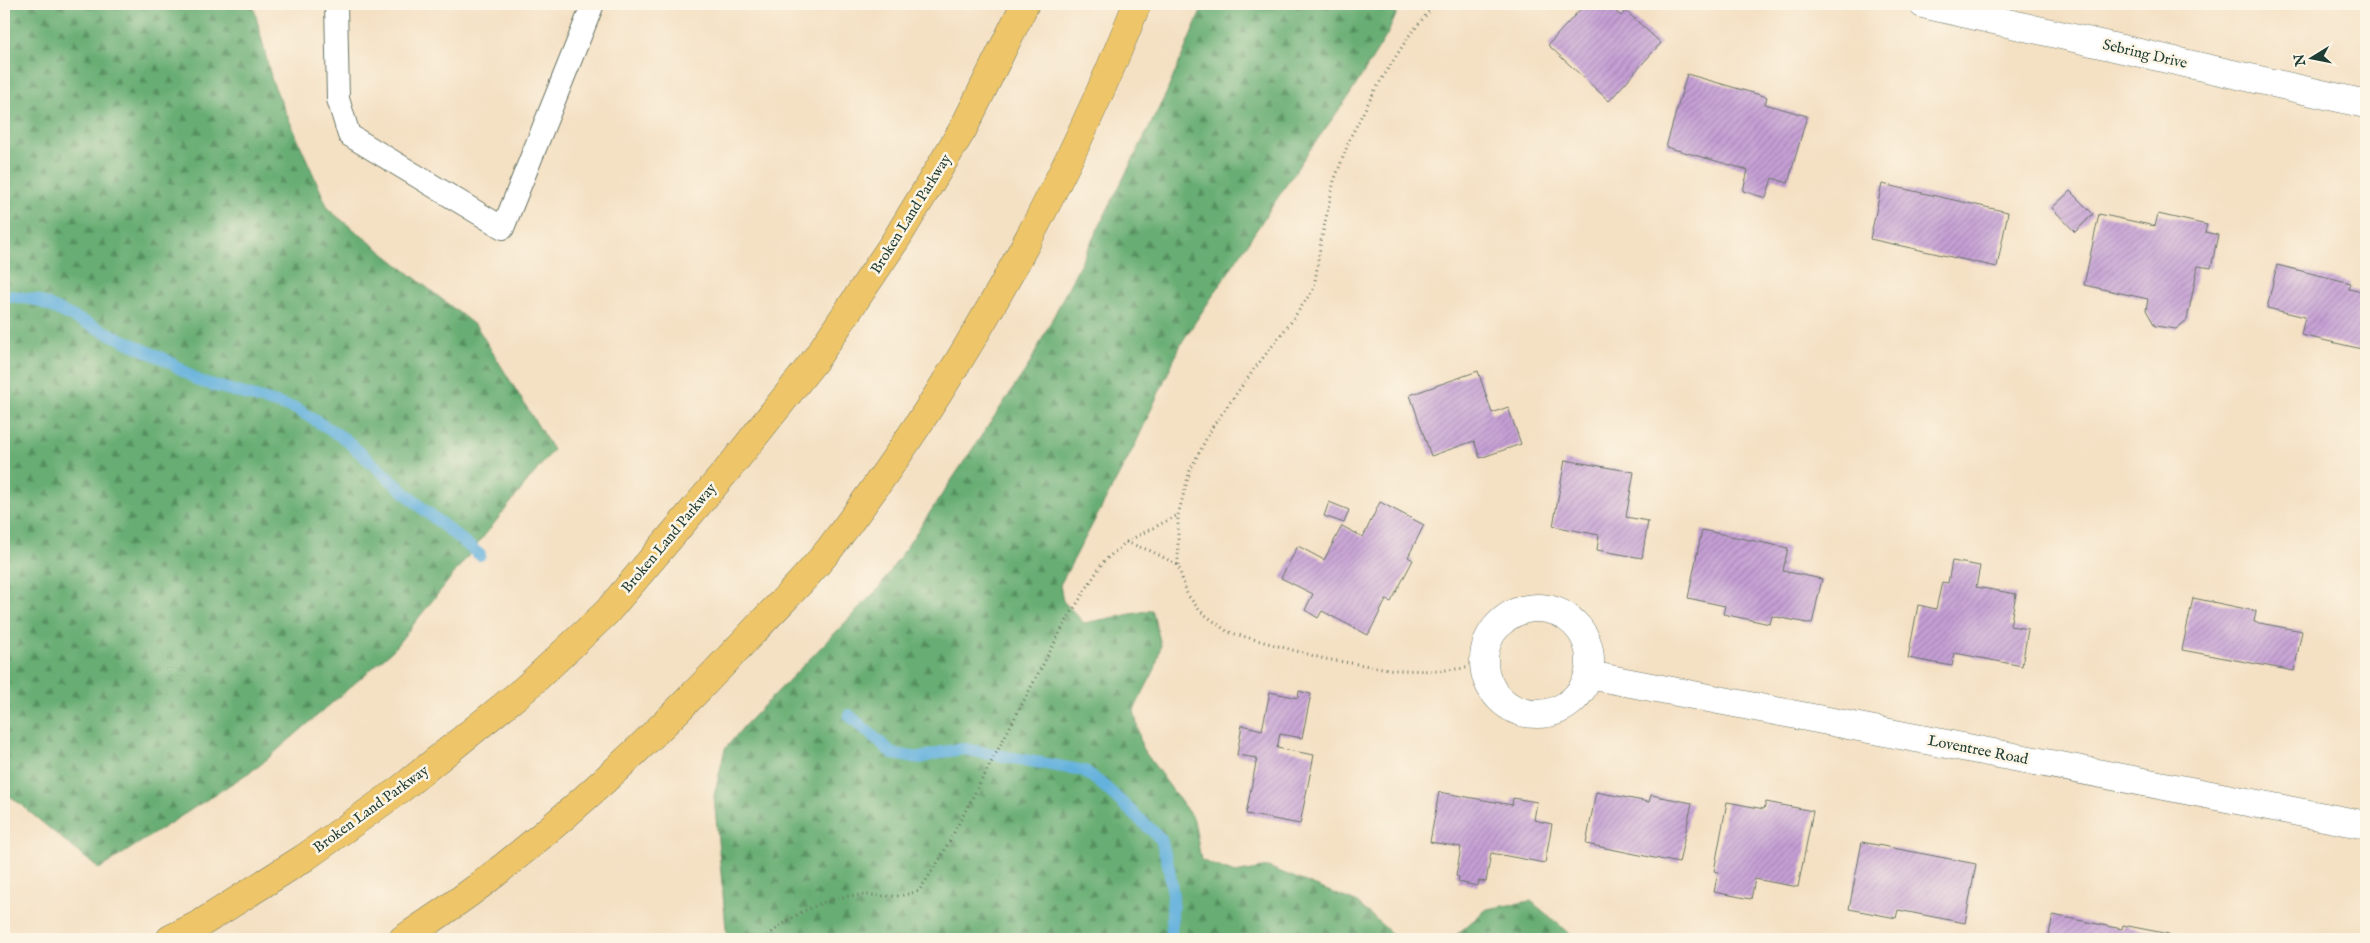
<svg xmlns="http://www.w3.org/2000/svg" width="2370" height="943" font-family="'IM FELL English',serif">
  <defs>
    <pattern id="forest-firs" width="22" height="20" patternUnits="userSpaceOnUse" patternTransform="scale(1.25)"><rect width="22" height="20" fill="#67ad73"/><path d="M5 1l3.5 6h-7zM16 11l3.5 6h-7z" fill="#548e5f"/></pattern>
    <pattern id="building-hatch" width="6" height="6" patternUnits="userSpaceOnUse" patternTransform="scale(1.25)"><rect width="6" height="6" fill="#c59fd5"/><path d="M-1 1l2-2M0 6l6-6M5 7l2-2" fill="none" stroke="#9f83ae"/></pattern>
  </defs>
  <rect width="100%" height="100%" fill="#fcf5e5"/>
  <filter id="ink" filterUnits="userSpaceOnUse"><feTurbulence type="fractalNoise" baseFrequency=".02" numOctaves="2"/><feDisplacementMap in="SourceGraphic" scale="10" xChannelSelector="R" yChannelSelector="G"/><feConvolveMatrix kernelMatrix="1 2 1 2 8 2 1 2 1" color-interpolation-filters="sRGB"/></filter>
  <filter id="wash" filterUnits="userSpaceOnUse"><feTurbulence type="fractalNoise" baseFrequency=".0096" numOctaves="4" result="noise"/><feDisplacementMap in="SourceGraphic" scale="20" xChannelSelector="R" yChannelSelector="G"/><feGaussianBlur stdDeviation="1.12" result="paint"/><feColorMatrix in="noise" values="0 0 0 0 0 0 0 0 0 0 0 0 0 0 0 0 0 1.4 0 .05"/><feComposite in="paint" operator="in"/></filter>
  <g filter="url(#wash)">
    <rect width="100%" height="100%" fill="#f4e0c3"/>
    <g fill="url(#forest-firs)" stroke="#437554">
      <path d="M4,4H253L272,81L329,210L477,327L553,450L392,651L259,766L99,869L4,791Z"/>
      <path d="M1204,4H1401L1387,35L1351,93L1304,158L1182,342L1135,445L1060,585L1063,601L1084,623L1152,610L1161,645L1155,669L1134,710L1142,748L1194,820L1201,860L1235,873L1268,867L1356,902L1398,939H727L714,796L725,749L744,726L879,588L1029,365L1166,94Z"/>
      <path d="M1531,901L1576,939H1431L1456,935L1487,909Z"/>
    </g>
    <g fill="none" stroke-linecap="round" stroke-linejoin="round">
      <g stroke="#64b1dd" stroke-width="12">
        <path d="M4,295L37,300L168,361L199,381L297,409L345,439L422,508L480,555"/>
        <path d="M849,715L893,754L920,758L942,752L964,749L1085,771L1105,787L1161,839L1169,868L1173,896L1171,935L1173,939"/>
      </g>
    </g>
    <g id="blocks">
      <g fill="url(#building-hatch)">
        <path d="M1585,4H1607L1621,16L1626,11L1661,43L1609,101L1548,45Z"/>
        <path d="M1687,74L1767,97L1765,104L1807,116L1788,183L1772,178L1766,198L1743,191L1748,170L1666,147Z"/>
        <path d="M1882,184L2008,212L1997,267L1870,239Z"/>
        <path d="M2070,191L2093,214L2075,232L2052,208Z"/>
        <path d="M2099,214L2155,226L2158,214L2207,225L2205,232L2218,235L2211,268L2198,266L2187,320L2176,329L2155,326L2146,310L2148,299L2084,285Z"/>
        <path d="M2277,265L2351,283L2349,289L2366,293V350L2301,335L2305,317L2267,308Z"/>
        <path d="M1478,371L1492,413L1508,407L1521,444L1480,458L1474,441L1431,456L1410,395Z"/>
        <path d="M1565,460L1634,472L1626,517L1648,521L1642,558L1597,550L1599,535L1553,526Z"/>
        <path d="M1329,502L1349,510L1344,523L1324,516Z"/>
        <path d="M1380,502L1424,525L1408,557L1413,560L1391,602L1386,600L1368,635L1322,611L1318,618L1305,610L1313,594L1281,578L1298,546L1324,560L1342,526L1363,537Z"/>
        <path d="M1702,530L1788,548L1783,571L1822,579L1812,624L1772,616L1770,624L1723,614L1725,606L1688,598Z"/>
        <path d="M1952,561L1980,566L1976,587L2016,594L2010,626L2028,629L2022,666L1955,653L1952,666L1908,658L1918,605L1936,609L1942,582L1948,583Z"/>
        <path d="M2193,598L2256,611L2254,622L2302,631L2294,671L2182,650Z"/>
        <path d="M1299,691L1311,694L1302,738L1280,734L1277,748L1314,755L1300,824L1246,814L1257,758L1237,755L1242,725L1262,730L1270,692L1298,698Z"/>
        <path d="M1439,792L1512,805L1513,798L1537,802L1534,820L1552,824L1545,863L1491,853L1486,882L1479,881L1478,886L1458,882L1459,877L1456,876L1461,847L1430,842Z"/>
        <path d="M1596,792L1649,802L1651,795L1692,803L1679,863L1586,844Z"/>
        <path d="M1727,802L1764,809L1766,802L1813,811L1798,887L1755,879L1751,899L1714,892L1718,872L1714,871Z"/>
        <path d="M1862,842L1976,864L1965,923L1898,910L1896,918L1849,909Z"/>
        <path d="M2053,915L2122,929L2123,925L2169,934L2168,939H2048Z"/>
      </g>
    </g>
  </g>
  <g filter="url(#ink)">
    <use href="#blocks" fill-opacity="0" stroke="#6a7666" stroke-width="1"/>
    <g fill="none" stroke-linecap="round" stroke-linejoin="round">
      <g stroke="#6a7666" stroke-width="24">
        <path id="service" d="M336,4L338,99L349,135L503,228L593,4"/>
      </g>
      <g stroke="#6a7666" stroke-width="29">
        <g id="minor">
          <path d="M1923,4L2366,104"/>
          <circle cx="1537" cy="661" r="53"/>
          <path d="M1589,675L2366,825"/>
        </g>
      </g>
      <g stroke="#6a7666" stroke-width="29">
        <g id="primary">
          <path d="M170,939L200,924L304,858L402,788L526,688L607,612L734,462L815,360L897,238L963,129L1025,4"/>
          <path d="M403,939C430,921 457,903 483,883C580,808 670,722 753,632C779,604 808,577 831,547C958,381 1060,197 1137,4"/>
        </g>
      </g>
      <g stroke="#6a7666" stroke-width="3" stroke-dasharray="1 4" stroke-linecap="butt">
        <path d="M1435,4L1408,37L1375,90L1351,136L1334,181L1321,241L1314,288L1291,322L1255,368L1213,426L1190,470L1178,515V565L1187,594L1200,611L1228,632L1325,659L1395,670L1437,671L1484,666"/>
        <path d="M1126,542L1151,551L1178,565"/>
        <path d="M764,939C794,913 828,894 869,895C878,895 887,897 896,896C903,896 911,893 919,891L940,859L1065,623L1103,562L1126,542L1178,515"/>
      </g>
      <use href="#service" stroke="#fff" stroke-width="22"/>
      <use href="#minor" stroke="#fff" stroke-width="28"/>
      <use href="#primary" stroke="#eec569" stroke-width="28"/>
    </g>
  </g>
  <g text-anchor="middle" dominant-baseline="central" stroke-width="5" stroke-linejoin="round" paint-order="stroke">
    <g font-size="15" fill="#1f3d34" stroke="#fcf5e5">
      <text transform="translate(2145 54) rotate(13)">Sebring Drive</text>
      <text transform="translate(911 214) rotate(-58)">Broken Land Parkway</text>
      <text transform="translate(669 538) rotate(-50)">Broken Land Parkway</text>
      <text transform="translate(1978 750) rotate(11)">Loventree Road</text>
      <text transform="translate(371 809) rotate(-36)">Broken Land Parkway</text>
    </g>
  </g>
  <rect width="2370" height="943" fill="none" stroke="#fcf5e5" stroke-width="20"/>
  <g transform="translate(2312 58) rotate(260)" stroke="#fcf5e5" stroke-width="4" paint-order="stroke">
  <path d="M0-4L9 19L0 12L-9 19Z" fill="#1f3d34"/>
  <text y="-8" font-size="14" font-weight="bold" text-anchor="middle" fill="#1f3d34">N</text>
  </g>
</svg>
